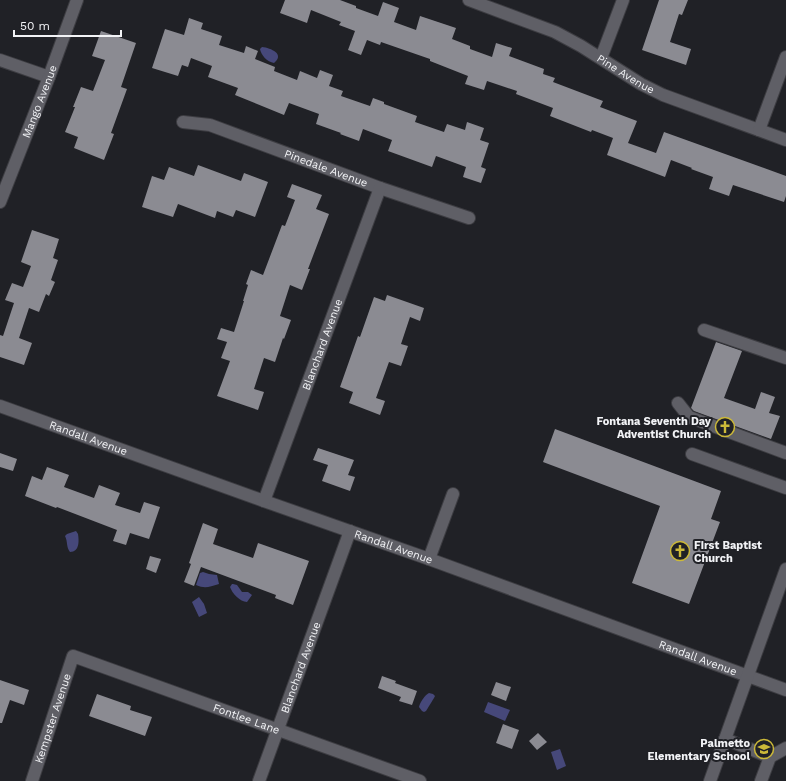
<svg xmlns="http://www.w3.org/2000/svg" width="786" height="781" font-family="'Work Sans',sans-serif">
  <rect width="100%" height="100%" fill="#202126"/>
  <g fill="#46487a">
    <path d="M262,47C271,48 285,54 274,63C267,62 261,55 260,49Z"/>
    <path d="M76,531L78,534C79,540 80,552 70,552C66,547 68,542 65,536L67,534Z"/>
    <path d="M203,572L209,574L217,575L219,584C209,587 205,589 196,585L200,573Z"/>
    <path d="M232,584H233L237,585L242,592H248L252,595L247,602C240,602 232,593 230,587Z"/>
    <path d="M199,597L204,604L207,613L199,617L192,602Z"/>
    <path d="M429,693L433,694L435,696L434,698L426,711L424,712L422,711L419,707C420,702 425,695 429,693Z"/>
    <path d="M488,702L510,710L505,721L484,712Z"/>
    <path d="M560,749L566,766L557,770L551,752Z"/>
  </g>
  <g fill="#8b8b92">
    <path d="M285,0H340L356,6V8L378,16L383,2L399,8L394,22L416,30L420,16L456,28L452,39L470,46V49L492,57L496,43L512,48L509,56L544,69L543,74L555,78L553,82L603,101L600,107L637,121L628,143L656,153L664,132L786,176V196L784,202L733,185L729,196L709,189L713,177L691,169L692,168L671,160L665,177L607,155L613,138L592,130L591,132L550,116L553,108L516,94L517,91L487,81L484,90L465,84L468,76L430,61V59L381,42L380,45L367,40L361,55L348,50L355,31L339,25L341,22L311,10L307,23L280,13Z"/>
    <path d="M659,0H688L682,15L679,14L670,42L691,49L686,65L642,50Z"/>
    <path d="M189,18L203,23L201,29L222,36L219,45L244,53L246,46L258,51L255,59L275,67L274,71L297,80L300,71L317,78L320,70L333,75L329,86L343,91L341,96L370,106L373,98L384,102V104L417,116L415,122L444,132L447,124L465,130L467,122L484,128L480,140L489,143L481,167L486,169L481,183L463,177L466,167L436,156L432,167L388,151L392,140L363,129L359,141L340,134L341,133L316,124L319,114L289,103L284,115L235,95L238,88L208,77L212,66L191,58L188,67L182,65L178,76L152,68L165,29L184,35Z"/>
    <path d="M101,31L136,43L121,87L127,89L111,133L114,134L104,160L74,148L78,137L65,132L75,107H73L81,87L93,91L105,60L92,56Z"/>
    <path d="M198,165L241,181L244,173L268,182L255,217L236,210L233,217L217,211L215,218L178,204L173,217L142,207L152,176L164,180L169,167L194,176Z"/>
    <path d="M292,184L322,195L316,209L329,214L308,269H310L302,290L290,285L280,316L291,320L284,339L283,338L275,362L264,358L254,389L264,392L258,410L217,396L230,361L221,358L227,342L217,339L221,328L234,332L244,301H243L248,285L246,284L251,270L263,275L282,225L285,226L295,200L287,197Z"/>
    <path d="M32,230L59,239L53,258L58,260L51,280L55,282L49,296L46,294L39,312L29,308L19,338L32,343L24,365L0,357V335L3,336L14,303L5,300L12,283L23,287L31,266L21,262Z"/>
    <path d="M387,295L424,308L420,321L410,317L401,344L408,346L401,366L389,362L376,398L385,401L380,415L349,403L353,392L340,387L358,336L360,337L374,297L385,301Z"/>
    <path d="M716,342L742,351L724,398L755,409L761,392L775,397L769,413L780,416L771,439L694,411L691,408Z"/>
    <path d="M555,429L721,491L711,519L720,522L689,604L632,583L660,506L543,462Z"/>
    <path d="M318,448L354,460L348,475L355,477L350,491L322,481L328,465L313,460Z"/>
    <path d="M0,453L17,459L13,471L0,467Z"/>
    <path d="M47,467L69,475L64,487L94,498L99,485L120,493L115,505L140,513L144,502L160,507L149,539L130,533L126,545L113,541L117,530L57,507L56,508L25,496L32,476L42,480Z"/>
    <path d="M203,523L218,529L213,544L253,558L258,543L309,561L293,605L275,598L276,595L201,567L194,586L184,582L191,564L189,563Z"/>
    <path d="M150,556L161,559L156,573L146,569Z"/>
    <path d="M382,676L396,681L395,683L417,691L412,705L399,701L401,697L378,688Z"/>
    <path d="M0,680L29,690L24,705L10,700L2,723H0Z"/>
    <path d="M496,682L511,687L506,701L491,695Z"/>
    <path d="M97,694L131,706L130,710L152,717L145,736L89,716Z"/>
    <path d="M503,724L519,730L512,749L496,743Z"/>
    <path d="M538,733L547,742L537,750L529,741Z"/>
  </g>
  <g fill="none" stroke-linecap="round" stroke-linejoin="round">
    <g stroke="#3d3d42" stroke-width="14">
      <g id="minor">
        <path id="s1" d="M469,0L555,32L581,46L641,84L663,95L786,140"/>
        <path d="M601,58L623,0"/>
        <path d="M0,60L49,77"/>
        <path id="s2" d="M183,122L210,125L380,188L469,218"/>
        <path d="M759,130L786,57"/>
        <path id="s3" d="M0,202L49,77L77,0"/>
        <path d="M704,330L786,358"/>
        <path d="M678,403L689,417L786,453"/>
        <path id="s4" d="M0,406L264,501L429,559L786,690"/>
        <path d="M692,454L786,488"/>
        <path id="s5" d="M264,501L380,188"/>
        <path d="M429,559L453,494"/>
        <path d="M725,739L770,757"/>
        <path id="s6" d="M32,781L73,656L420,781"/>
        <path id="s7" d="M259,781L350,531"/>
        <path d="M710,781L786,569"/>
        <path d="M761,781L770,757L786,748"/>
      </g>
    </g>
    <use href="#minor" stroke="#5f5f66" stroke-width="12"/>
  </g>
  <defs>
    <g id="church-ring" transform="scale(1)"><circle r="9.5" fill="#202126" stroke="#ccb939" stroke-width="1.5"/><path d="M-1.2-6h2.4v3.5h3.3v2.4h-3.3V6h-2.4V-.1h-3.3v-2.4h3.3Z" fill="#ccb939"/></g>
    <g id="school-ring" transform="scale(1)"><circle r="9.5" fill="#202126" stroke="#ccb939" stroke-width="1.5"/><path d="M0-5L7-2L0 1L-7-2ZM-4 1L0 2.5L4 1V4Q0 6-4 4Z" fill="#ccb939"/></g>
  </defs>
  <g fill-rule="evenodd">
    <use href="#church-ring" x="725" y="427"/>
    <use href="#church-ring" x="680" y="551"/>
    <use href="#school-ring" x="764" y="749"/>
  </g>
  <g text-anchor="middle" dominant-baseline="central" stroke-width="4" stroke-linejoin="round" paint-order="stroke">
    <g font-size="11" fill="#f2f3f6" stroke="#202126">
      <text stroke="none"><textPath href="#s1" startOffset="174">Pine Avenue</textPath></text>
      <text stroke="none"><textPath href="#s3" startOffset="108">Mango Avenue</textPath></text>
      <text stroke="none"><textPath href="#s2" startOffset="151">Pinedale Avenue</textPath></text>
      <text stroke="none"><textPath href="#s5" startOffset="167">Blanchard Avenue</textPath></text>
      <text stroke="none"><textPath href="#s4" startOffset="94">Randall Avenue</textPath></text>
      <text stroke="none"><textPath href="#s4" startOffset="418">Randall Avenue</textPath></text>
      <text stroke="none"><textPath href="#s4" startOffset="742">Randall Avenue</textPath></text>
      <text stroke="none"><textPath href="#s7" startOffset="121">Blanchard Avenue</textPath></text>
      <text stroke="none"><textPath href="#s6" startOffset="66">Kempster Avenue</textPath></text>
      <text stroke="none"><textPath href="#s6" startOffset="316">Fontlee Lane</textPath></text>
    </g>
    <g font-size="11" font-weight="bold" fill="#f2f3f6" stroke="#202126" text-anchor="end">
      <text x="711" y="421">Fontana Seventh Day<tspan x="711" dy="13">Adventist Church</tspan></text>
      <text x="694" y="545" text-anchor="start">First Baptist<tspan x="694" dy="13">Church</tspan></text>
      <text x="750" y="743">Palmetto<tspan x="750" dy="13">Elementary School</tspan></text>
    </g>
  </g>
  <path d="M14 30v6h107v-6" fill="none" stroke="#f2f3f6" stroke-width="2"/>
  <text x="20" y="30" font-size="12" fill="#f2f3f6" stroke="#202126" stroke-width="3" paint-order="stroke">50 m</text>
</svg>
